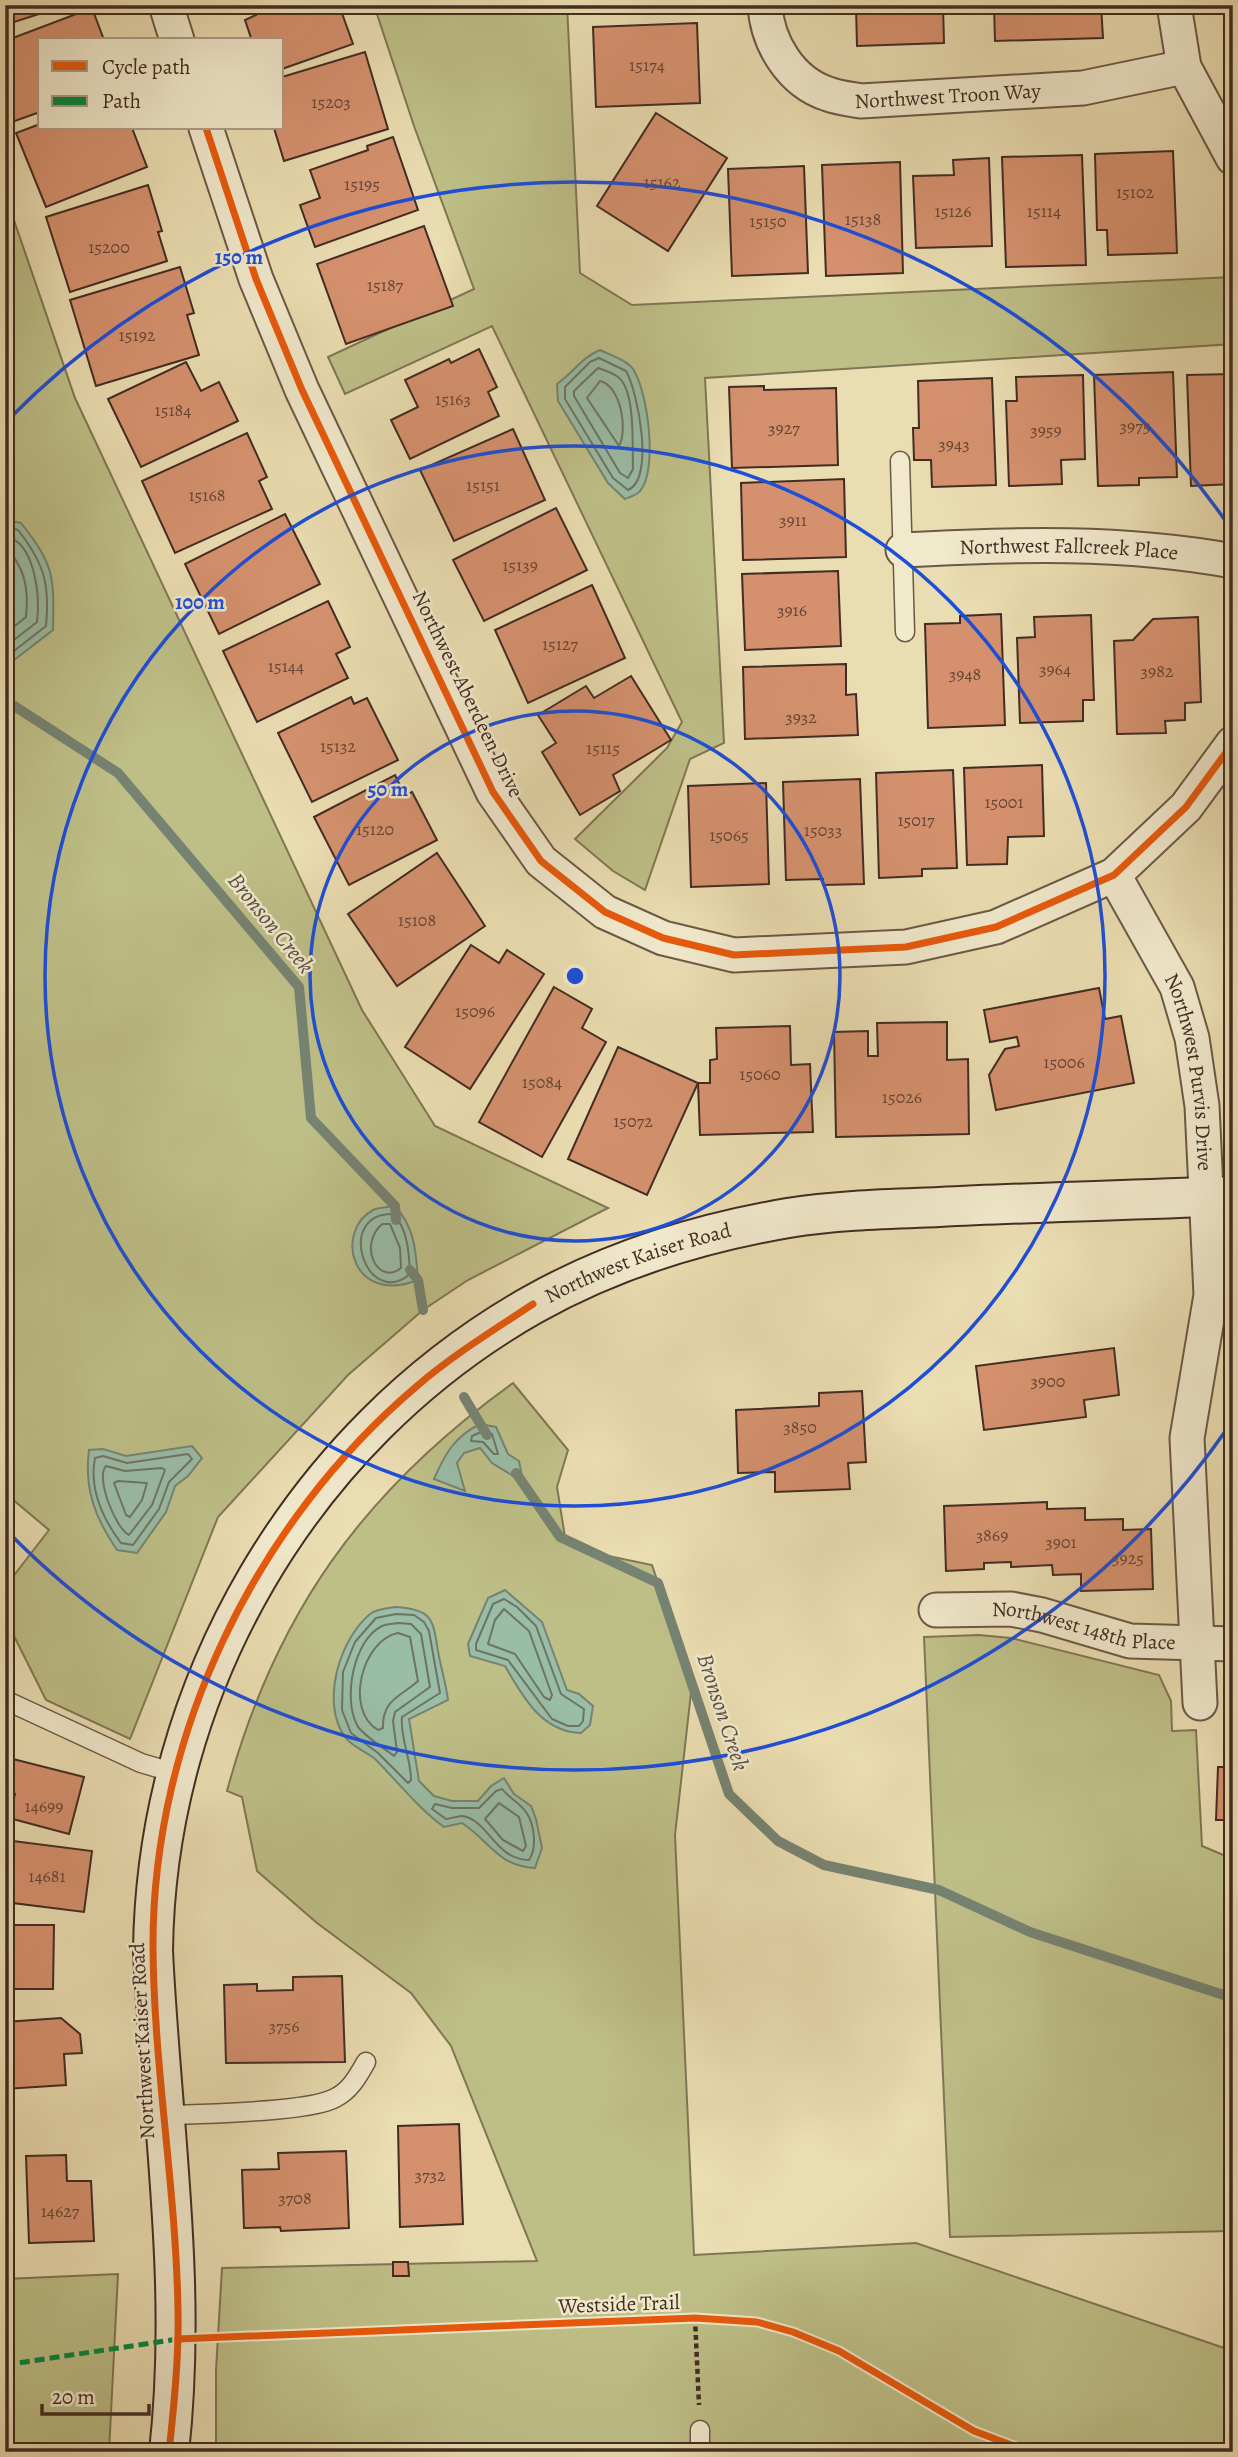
<svg xmlns="http://www.w3.org/2000/svg" width="1238" height="2457" font-family="Alegreya,serif">
  <rect width="100%" height="100%" fill="#eaddb1"/>
  <filter id="stains"><feTurbulence type="fractalNoise" baseFrequency=".00286" numOctaves="4"/><feColorMatrix values="0 0 0 0 .2 0 0 0 0 .09 0 0 0 0 .02 0 0 0 .5 -.17"/></filter>
  <radialGradient id="worn" r=".72"><stop offset=".6" stop-color="#630" stop-opacity="0"/><stop offset="1" stop-color="#630" stop-opacity=".3"/></radialGradient>
  <g fill="#bebf87" stroke="#807655" stroke-width="2">
    <path d="M374,5H567L580,273L632,305L1233,277V344L705,378L724,743L690,759L645,890L613,871L575,839L667,748L682,722L492,326L345,394L328,357L474,289L414,126Z"/>
    <path d="M5,194L75,398L362,1010L435,1126L608,1208L468,1280L423,1310L348,1375L218,1517L130,1739L46,1700L5,1618V1587L49,1530L5,1493Z"/>
    <path d="M513,1383L568,1450L557,1487L565,1537L580,1550L652,1565L692,1684L675,1835L694,2255L916,2243L1233,2351V2452H216V2370L222,2268L537,2261L451,2046L411,1993L317,1923L257,1871L242,1797L227,1791C275,1613 364,1490 513,1383Z"/>
    <path d="M979,1635L1011,1638L1159,1675L1171,1701L1172,1731L1196,1730L1202,1846L1233,1859V2231L950,2237L924,1637Z"/>
    <path d="M118,2274L109,2452H5V2279Z"/>
  </g>
  <g fill="#99bda6" stroke="#768372" stroke-width="2">
    <path d="M600,350C610,355 627,360 633,369C648,391 658,471 640,491C637,495 630,497 625,499L608,483L558,401L557,384C573,373 582,357 600,350Z"/>
    <path d="M5,520L21,523C55,566 54,577 53,630L5,667Z"/>
    <path d="M395,1206C415,1228 416,1252 418,1280C351,1306 334,1231 373,1210C379,1207 389,1207 395,1206Z"/>
    <path d="M480,1424L496,1427L508,1454L519,1461L523,1482L492,1463L480,1448L464,1453L457,1463L465,1491L434,1479C445,1454 454,1437 480,1424Z"/>
    <path d="M192,1446L202,1458L188,1476L175,1486L166,1512L137,1553L117,1550C95,1518 84,1489 89,1450L103,1449L126,1456Z"/>
    <path d="M505,1590L542,1622L567,1690L579,1694L593,1706L590,1725L581,1733C542,1732 523,1697 505,1666L470,1656L468,1644L488,1598Z"/>
    <path d="M396,1607C432,1609 433,1619 438,1651C441,1668 446,1684 448,1700L409,1719L419,1781L434,1796L452,1801H478L491,1786L504,1778L514,1794L531,1806L536,1819L542,1848L535,1868C496,1865 491,1842 462,1823L444,1827C418,1808 398,1782 375,1759C366,1751 352,1747 345,1737C320,1702 340,1639 370,1614C376,1609 388,1608 396,1607Z"/>
  </g>
  <g fill="none" stroke-linecap="round" stroke-linejoin="round">
    <g stroke="#6e7464" stroke-width="2">
      <path d="M599,358L626,371C638,392 655,479 628,490L613,478L565,399V387L590,362Z"/>
      <path d="M598,368C604,370 613,373 618,377C636,390 632,448 633,469L628,478L620,473L574,396V391Z"/>
      <path d="M600,381C621,386 628,430 619,446L587,398Z"/>
      <path d="M5,527L18,530C44,563 50,584 46,626L5,658"/>
      <path d="M5,536C36,542 40,598 37,622L5,647"/>
      <path d="M5,547C25,566 29,590 26,617L5,634"/>
      <path d="M394,1214C408,1231 409,1253 410,1274C367,1311 333,1212 394,1214Z"/>
      <path d="M390,1224L400,1248L401,1268C379,1286 357,1247 382,1224Z"/>
      <path d="M481,1432L492,1434L498,1454H494L483,1442L471,1441L472,1436Z"/>
      <path d="M188,1454L192,1459L169,1482L159,1509L133,1545L121,1543C103,1519 89,1489 95,1458L103,1456L127,1463Z"/>
      <path d="M106,1466L125,1471L162,1468L165,1470L152,1505L129,1535C116,1529 95,1478 106,1466Z"/>
      <path d="M118,1481L147,1483L142,1500L130,1517L126,1515L114,1483Z"/>
      <path d="M504,1599L517,1607L536,1626L561,1694L584,1709L583,1721L579,1726H568L552,1719L508,1660L476,1650V1644L493,1604Z"/>
      <path d="M504,1609L529,1631L552,1695L550,1700L544,1697L515,1654L488,1644L495,1620Z"/>
      <path d="M396,1614L414,1615L424,1622L429,1631L440,1693L402,1717C400,1739 411,1758 411,1780L408,1783L378,1753L351,1733L342,1710L343,1672L355,1642L376,1618Z"/>
      <path d="M398,1623L411,1624L421,1634L430,1687L395,1712L393,1721L397,1752L394,1756C385,1749 361,1734 357,1725C343,1699 353,1640 382,1626C386,1624 393,1624 398,1623Z"/>
      <path d="M398,1633L410,1637L418,1681C400,1697 382,1700 383,1728L378,1730C344,1710 362,1640 398,1633Z"/>
      <path d="M502,1789C509,1798 520,1803 526,1812C535,1825 537,1848 529,1860C495,1860 488,1819 462,1816C457,1816 450,1819 446,1819L432,1809L435,1804L452,1808H479L496,1791Z"/>
      <path d="M499,1803L519,1817L526,1846L523,1851L503,1840L485,1819Z"/>
    </g>
    <g stroke="#768372" stroke-width="10">
      <path d="M5,700L118,773L299,987L311,1118L395,1206L396,1220"/>
      <path d="M410,1270L418,1280L423,1310"/>
      <path d="M464,1397L487,1435"/>
      <path d="M516,1473L560,1537L658,1583L729,1794L778,1841L824,1865L939,1890L1030,1932L1233,1998"/>
    </g>
  </g>
  <g fill="#d5916e" stroke="#422c23" stroke-width="2">
    <path d="M5,5H67L5,25Z"/>
    <path d="M252,5H339L353,44L282,69V40H246L251,38L245,20L256,15Z"/>
    <path d="M600,5H694L695,11L600,14Z"/>
    <path d="M832,5H943L944,43L857,46L856,7L832,8Z"/>
    <path d="M994,5H1101L1103,38L995,41Z"/>
    <path d="M92,8L104,40H40V112L12,122L5,105V41Z"/>
    <path d="M697,23L700,103L596,107L593,27Z"/>
    <path d="M365,52L388,129L284,161L274,128H282V77Z"/>
    <path d="M656,113L727,158L668,251L597,206Z"/>
    <path d="M40,124V128H132L147,167L46,207L16,133Z"/>
    <path d="M393,137L418,210L315,247L300,205L320,198L310,170L368,150L367,146Z"/>
    <path d="M1173,151L1177,253L1108,255L1107,230H1097L1095,154Z"/>
    <path d="M1082,155L1086,265L1006,267L1002,157Z"/>
    <path d="M989,158L992,246L916,248L913,176L954,175L953,160Z"/>
    <path d="M900,162L903,273L826,276L822,165Z"/>
    <path d="M804,166L808,273L732,276L728,169Z"/>
    <path d="M148,185L162,231L158,232L167,261L70,292L46,217Z"/>
    <path d="M424,226L453,306L346,344L317,264Z"/>
    <path d="M180,267L194,313L187,315L199,355L96,386L70,300Z"/>
    <path d="M479,349L497,387L488,392L499,416L410,459L391,420L418,407L405,380L449,359L451,363Z"/>
    <path d="M186,362L201,391L219,382L238,421L141,467L108,399Z"/>
    <path d="M1173,372L1177,477L1139,478V485L1098,486L1094,375Z"/>
    <path d="M1233,374V484L1191,486L1187,375Z"/>
    <path d="M1083,375L1085,459L1061,460L1062,484L1009,486L1006,401H1017L1016,377Z"/>
    <path d="M992,378L996,485L932,487L931,460H914L913,428H919L918,381Z"/>
    <path d="M764,386V390L836,388L838,465L732,468L729,387Z"/>
    <path d="M513,429L545,500L454,541L420,470Z"/>
    <path d="M247,433L267,477L259,481L272,509L175,553L142,481Z"/>
    <path d="M844,479L846,557L743,560L741,483Z"/>
    <path d="M556,508L587,570L484,621L453,560Z"/>
    <path d="M285,514L320,584L219,634L185,564Z"/>
    <path d="M838,571L841,646L745,650L742,574Z"/>
    <path d="M592,585L625,658L528,703L495,630Z"/>
    <path d="M328,601L350,647L336,654L348,678L257,722L223,651Z"/>
    <path d="M1001,614L1005,725L928,728L925,624L960,623V616Z"/>
    <path d="M1091,615L1094,700H1083V721L1020,723L1017,638L1035,637L1034,617Z"/>
    <path d="M1198,617L1201,702L1185,703V720L1165,721L1166,733L1117,734L1114,641L1133,640L1153,619Z"/>
    <path d="M846,664V695L856,694L858,735L745,739L743,667Z"/>
    <path d="M631,676L671,740L613,775L620,791L580,815L542,752L556,743L538,715L586,686L594,698Z"/>
    <path d="M351,697L354,704L367,698L398,760L312,802L278,733Z"/>
    <path d="M1042,765L1044,836L1008,837L1007,864L967,865L964,768Z"/>
    <path d="M953,770L957,868L922,869V876L879,878L876,773Z"/>
    <path d="M395,775L405,796L412,792L437,840L349,885L314,817Z"/>
    <path d="M860,779L864,884L823,885V879L786,880L783,782Z"/>
    <path d="M766,783L769,884L691,887L688,786Z"/>
    <path d="M437,853L485,926L397,986L348,914Z"/>
    <path d="M471,945L499,963L507,950L544,974L470,1089L405,1047Z"/>
    <path d="M554,987L592,1009L582,1028L606,1042L542,1157L479,1122Z"/>
    <path d="M1099,988L1105,1019L1121,1016L1134,1083L996,1110L989,1075L1005,1049L1019,1046L1017,1037L990,1042L984,1010Z"/>
    <path d="M947,1022V1060L968,1059L969,1134L836,1137L834,1032L868,1031V1056H878L877,1023Z"/>
    <path d="M790,1026L791,1065L810,1064L813,1132L700,1135L698,1083H710V1060L717,1059L716,1028Z"/>
    <path d="M618,1047L698,1083L647,1195L568,1159Z"/>
    <path d="M1114,1348L1119,1395L1084,1400L1086,1417L984,1430L976,1366Z"/>
    <path d="M862,1391L866,1462L848,1463L850,1489L775,1492V1472L738,1473L736,1410L819,1406V1393Z"/>
    <path d="M1047,1502V1509L1085,1508V1520L1123,1519V1530L1151,1529L1153,1589L1081,1591V1574L1053,1575L1052,1565L1011,1567V1562L984,1563V1569L946,1571L944,1506Z"/>
    <path d="M1229,1508H1233V1581H1231Z"/>
    <path d="M5,1757L84,1777L69,1834L9,1818L15,1794L5,1791Z"/>
    <path d="M1218,1767H1233V1820H1216Z"/>
    <path d="M5,1840L92,1851L84,1912L5,1902Z"/>
    <path d="M5,1925H54L53,1989H5Z"/>
    <path d="M342,1976L345,2062L226,2063L224,1985L257,1984V1991L293,1990V1977Z"/>
    <path d="M61,2018L80,2034L82,2053L64,2054L66,2085L5,2089V2022Z"/>
    <path d="M459,2124L463,2224L400,2227L398,2126Z"/>
    <path d="M346,2151L349,2228L281,2231L280,2227L244,2228L242,2170L279,2169L278,2153Z"/>
    <path d="M66,2155L67,2181H91L94,2241L29,2243L26,2156Z"/>
    <path d="M5,2183H10L12,2243L5,2244Z"/>
    <path d="M393,2262H408L409,2276H393Z"/>
  </g>
  <g fill="none" stroke-linecap="round" stroke-linejoin="round">
    <g stroke="#6c5846" stroke-width="21">
      <g id="lane">
        <path d="M900,461L905,632"/>
        <path d="M5,1700L141,1763L175,1773"/>
        <path d="M163,2116C199,2113 307,2113 335,2098C350,2091 358,2076 366,2062"/>
        <path d="M700,2430V2452"/>
      </g>
    </g>
    <g stroke="#6c5846" stroke-width="37">
      <g id="street">
        <path d="M166,5L177,40"/>
        <path id="s1" d="M765,5C767,43 791,82 828,94C839,98 850,99 861,101L1083,88L1184,67"/>
        <path d="M1174,5L1184,67L1233,158"/>
        <path d="M206,128L256,279L302,390L493,792L541,861L605,912L663,938L734,955L906,947L996,927L1114,875L1186,807L1233,743"/>
        <path id="s2" d="M903,550C1015,544 1122,541 1233,561"/>
        <path id="s3" d="M1114,875L1177,987L1192,1038L1202,1106L1211,1295L1187,1438L1200,1703"/>
        <path id="s4" d="M936,1610L1011,1609L1042,1615L1130,1641L1233,1644"/>
      </g>
    </g>
    <g stroke="#422c23" stroke-width="42">
      <g id="secondary">
        <path id="s5" d="M169,2452C188,2285 161,2118 153,1951C156,1687 301,1436 532,1305C610,1261 700,1233 788,1218C838,1210 889,1209 939,1207C1037,1202 1135,1200 1233,1196"/>
      </g>
    </g>
    <path stroke="#422c23" stroke-width="4.5" stroke-dasharray="5 3.5" stroke-linecap="butt" d="M695,2318L699,2405"/>
    <use href="#lane" stroke="#f1e9cc" stroke-width="18"/>
    <use href="#street" stroke="#f1e9cc" stroke-width="33"/>
    <use href="#secondary" stroke="#f1e9cc" stroke-width="38"/>
    <path stroke="#00873e" stroke-width="5" stroke-dasharray="10 5" stroke-linecap="butt" d="M5,2365L178,2339"/>
    <g stroke="#f1e9cc" stroke-width="11">
      <g id="cycleway">
        <path d="M206,128L256,279L302,390L493,792L541,861L605,912L663,938L734,955L906,947L996,927L1114,875L1186,807L1233,743"/>
        <path d="M178,2339L695,2318L757,2322L793,2332L839,2351L974,2431L1030,2452"/>
        <path d="M169,2452C174,2405 179,2357 178,2310C176,2189 154,2069 153,1948C152,1736 255,1523 417,1386C453,1355 494,1330 533,1304"/>
      </g>
    </g>
    <use href="#cycleway" stroke="#e8590c" stroke-width="7"/>
  </g>
  <g fill="none" stroke="#1d4ed8" stroke-width="3.5">
    <circle cx="575" cy="976" r="265"/>
    <circle cx="575" cy="976" r="530"/>
    <path d="M1229 1426A794 794 0 0 1 9 1533M9 419A794 794 0 0 1 1229 526"/>
  </g>
  <g text-anchor="middle" dominant-baseline="central" stroke-width="5" stroke-linejoin="round" paint-order="stroke">
    <g font-size="18" fill="#674536">
      <text x="647" y="65">15174</text>
      <text x="331" y="102">15203</text>
      <text x="662" y="182">15162</text>
      <text x="362" y="184">15195</text>
      <text x="1135" y="192">15102</text>
      <text x="953" y="211">15126</text>
      <text x="1044" y="211">15114</text>
      <text x="863" y="219">15138</text>
      <text x="768" y="221">15150</text>
      <text x="109" y="247">15200</text>
      <text x="385" y="285">15187</text>
      <text x="137" y="335">15192</text>
      <text x="453" y="399">15163</text>
      <text x="173" y="410">15184</text>
      <text x="1135" y="426">3975</text>
      <text x="784" y="428">3927</text>
      <text x="1046" y="430">3959</text>
      <text x="954" y="444">3943</text>
      <text x="483" y="485">15151</text>
      <text x="207" y="495">15168</text>
      <text x="793" y="520">3911</text>
      <text x="520" y="565">15139</text>
      <text x="792" y="610">3916</text>
      <text x="560" y="644">15127</text>
      <text x="286" y="666">15144</text>
      <text x="1055" y="669">3964</text>
      <text x="1157" y="671">3982</text>
      <text x="965" y="674">3948</text>
      <text x="801" y="717">3932</text>
      <text x="338" y="746">15132</text>
      <text x="603" y="748">15115</text>
      <text x="1004" y="802">15001</text>
      <text x="916" y="820">15017</text>
      <text x="375" y="829">15120</text>
      <text x="823" y="830">15033</text>
      <text x="729" y="835">15065</text>
      <text x="417" y="920">15108</text>
      <text x="475" y="1011">15096</text>
      <text x="1064" y="1062">15006</text>
      <text x="760" y="1074">15060</text>
      <text x="542" y="1082">15084</text>
      <text x="902" y="1097">15026</text>
      <text x="633" y="1121">15072</text>
      <text x="1048" y="1381">3900</text>
      <text x="800" y="1427">3850</text>
      <text x="992" y="1535">3869</text>
      <text x="1061" y="1542">3901</text>
      <text x="1128" y="1558">3925</text>
      <text x="44" y="1806">14699</text>
      <text x="47" y="1876">14681</text>
      <text x="284" y="2026">3756</text>
      <text x="430" y="2175">3732</text>
      <text x="295" y="2198">3708</text>
      <text x="60" y="2211">14627</text>
    </g>
    <g font-size="21" fill="#422c23" stroke="#f1e9cc">
      <text stroke="none"><textPath href="#s1" startOffset="236">Northwest Troon Way</textPath></text>
      <text stroke="none"><textPath href="#s2" startOffset="166">Northwest Fallcreek Place</textPath></text>
      <text transform="translate(468 694) rotate(64)">Northwest Aberdeen Drive</text>
      <text stroke="none"><textPath href="#s3" startOffset="215">Northwest Purvis Drive</textPath></text>
      <text stroke="none"><textPath href="#s5" startOffset="1400">Northwest Kaiser Road</textPath></text>
      <text stroke="none"><textPath href="#s4" startOffset="150">Northwest 148th Place</textPath></text>
      <text transform="translate(142 2041) rotate(-93)">Northwest Kaiser Road</text>
      <text transform="translate(619 2304) rotate(-2)">Westside Trail</text>
    </g>
    <g font-size="23" font-style="italic" fill="#585044" stroke="#f1e9cc">
      <text transform="translate(271 923) rotate(51)">Bronson Creek</text>
      <text transform="translate(723 1712) rotate(72)">Bronson Creek</text>
    </g>
  </g>
  <circle cx="575" cy="976" r="10" fill="#1d4ed8" stroke="#f1e9cc" stroke-width="3.5"/>
  <g font-size="21" text-anchor="middle" font-weight="bold" fill="#1d4ed8" stroke="#f1e9cc" stroke-width="5" stroke-linejoin="round" paint-order="stroke">
    <text x="239" y="264">150 m</text>
    <text x="200" y="609">100 m</text>
    <text x="388" y="796">50 m</text>
  </g>
  <rect width="1238" height="2457" fill="none" stroke="#eaddb1" stroke-width="28"/>
  <rect x="7" y="7" width="1224" height="2443" fill="none" stroke="#422c23" stroke-width="3.5"/>
  <rect x="14" y="14" width="1210" height="2429" fill="none" stroke="#422c23" stroke-width="2"/>
  <rect x="38" y="38" width="245" height="91" fill="#f1e9cc" stroke="#ab9d88" stroke-width="2"/>
  <rect x="52" y="61" width="35" height="10" fill="#e8590c" stroke="#ab9d88" stroke-width="2"/>
  <text x="102" y="74" font-size="21" fill="#422c23">Cycle path</text>
  <rect x="52" y="96" width="35" height="10" fill="#00873e" stroke="#ab9d88" stroke-width="2"/>
  <text x="102" y="108" font-size="21" fill="#422c23">Path</text>
  <path d="M42 2404v10h107v-10" fill="none" stroke="#422c23" stroke-width="3.5"/>
  <text x="52" y="2404" font-size="21" fill="#422c23" stroke="#f1e9cc" stroke-width="5" paint-order="stroke">20 m</text>
  <rect width="100%" height="100%" filter="url(#stains)"/>
  <rect width="100%" height="100%" fill="url(#worn)"/>
</svg>
